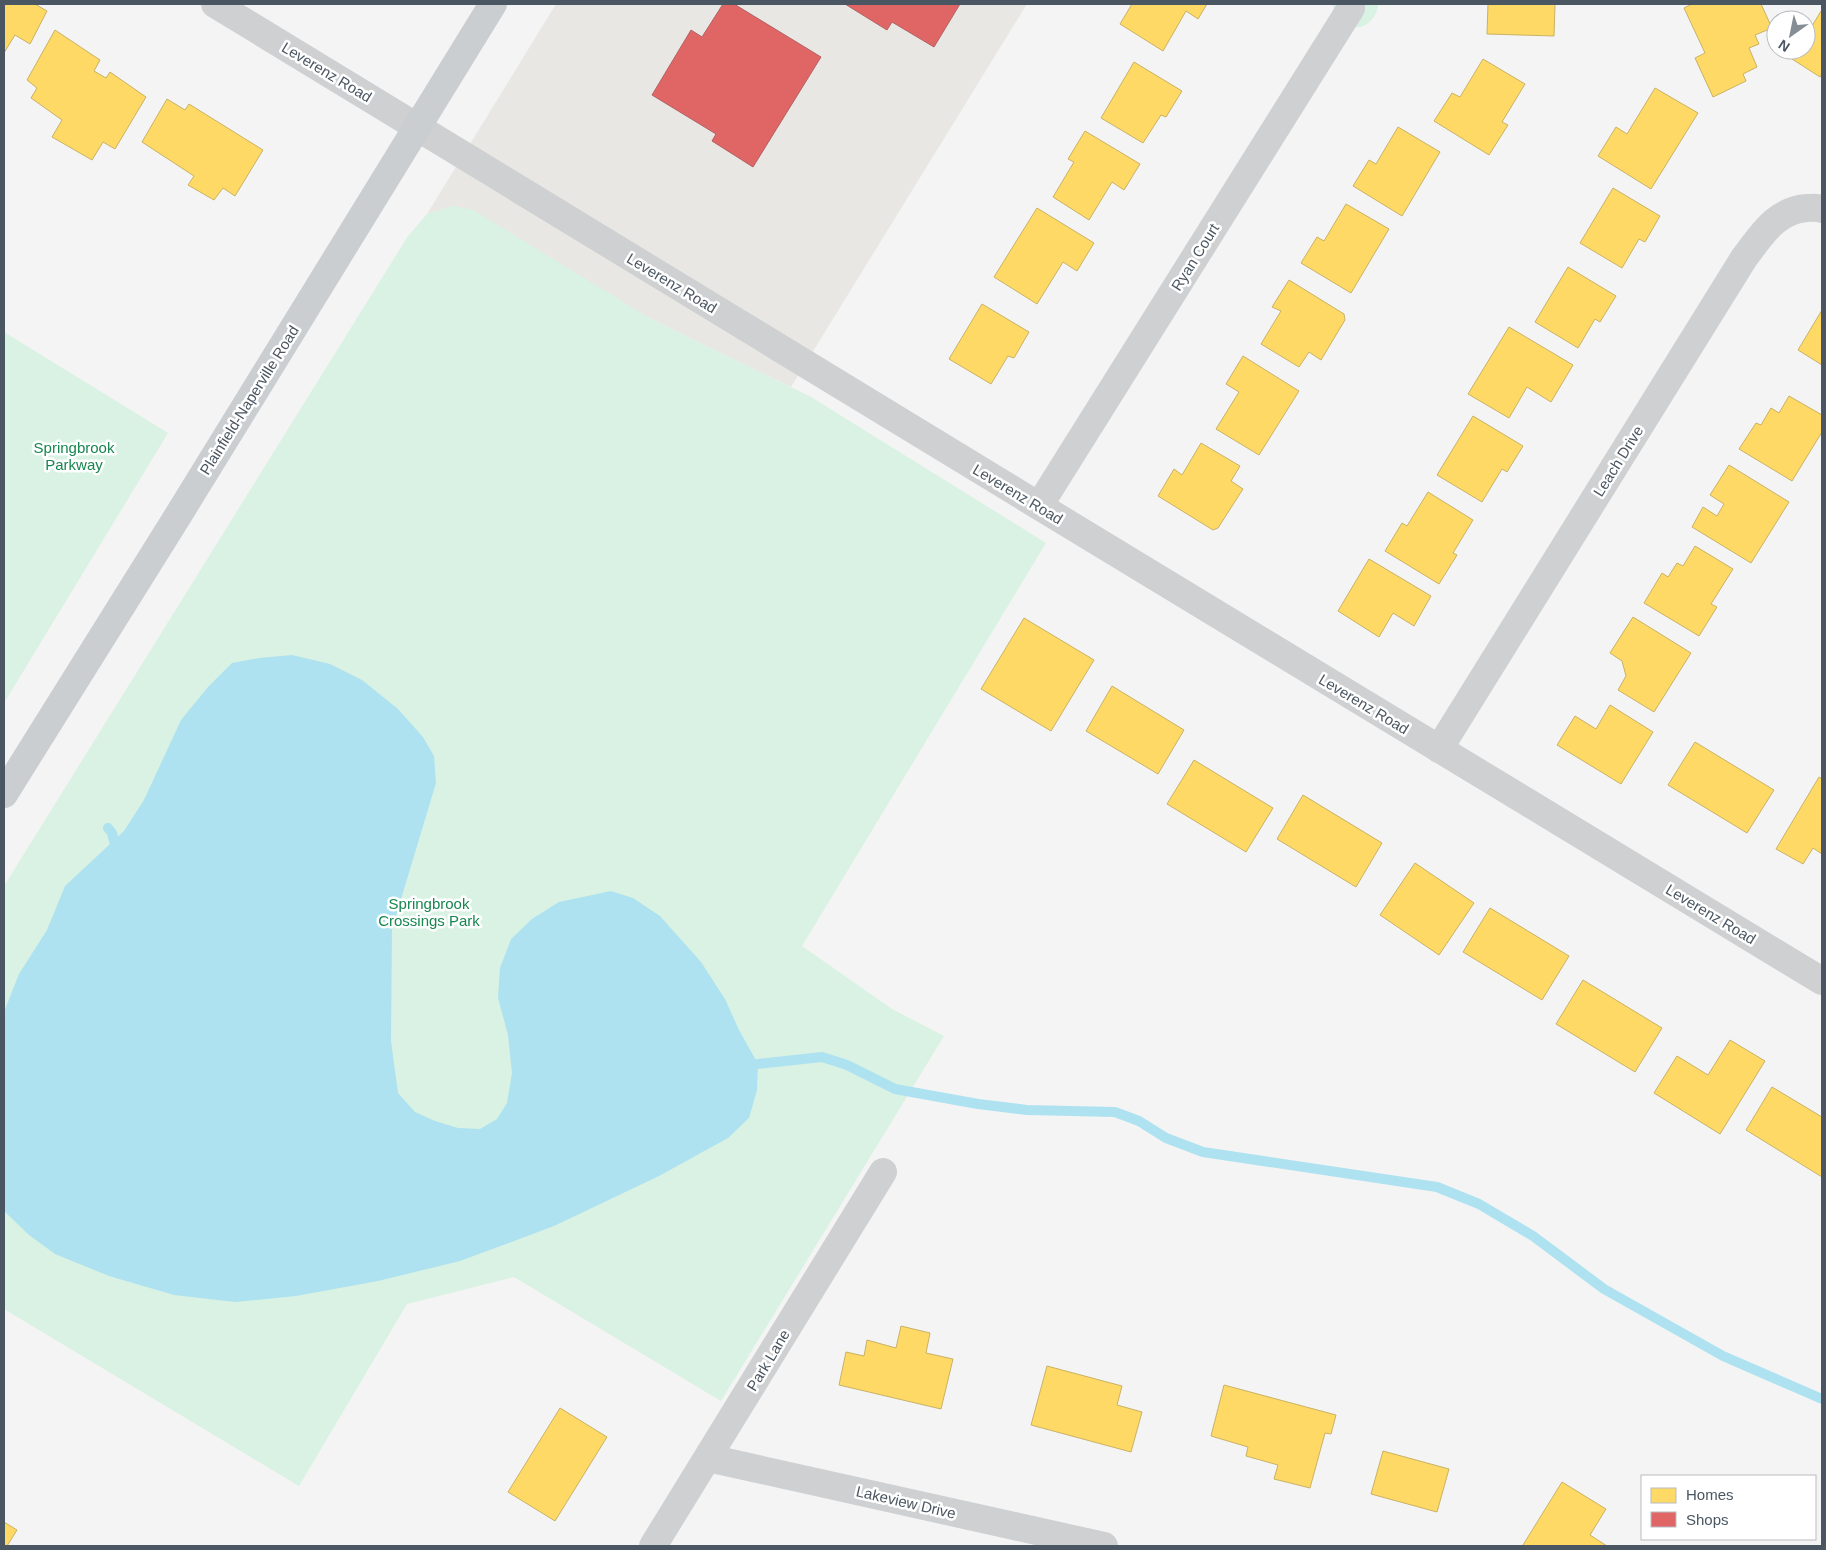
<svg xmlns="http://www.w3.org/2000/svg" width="1826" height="1550" font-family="Helvetica,sans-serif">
  <rect width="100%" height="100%" fill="#f4f4f4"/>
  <path fill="#e8e7e3" d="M556,4H1027L791,387L651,319L453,206L427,214Z"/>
  <g fill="#d9f2e3">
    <path d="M1332,4H1378C1378,17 1364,32 1350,26C1345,24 1340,20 1336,17Z"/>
    <path d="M453,206L473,210L651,319L811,397L1046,543L802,946L892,1009L944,1036L721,1401L514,1277L407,1304L299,1486L4,1309V886L408,236L427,214Z"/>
    <path d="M4,332L168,433L4,703Z"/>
  </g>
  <path fill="#aee2f0" d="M292,655L330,664L362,680L398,709L423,737L434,756L436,783L392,929L391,1041L398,1093L415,1112L435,1121L458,1128L480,1129L497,1119L507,1103L512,1073L508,1035L498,998L500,968L511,939L532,919L559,902L611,891L633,898L660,916L701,962L725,999L739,1030L758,1064L757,1090L749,1118L728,1138L659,1176L554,1226L460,1261L378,1281L296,1296L235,1302L174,1295L109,1276L55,1254L29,1235L4,1211V1012L19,974L47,930L65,886L124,831L144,800L181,720L208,687L232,663L259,658Z"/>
  <g fill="#ffd966" stroke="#c9b264">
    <path d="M4,4H35L47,11L30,44L15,35L4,53Z"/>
    <path d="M1132,4H1207L1198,19L1186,11L1163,51L1120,24Z"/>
    <path d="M1488,4H1555L1554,36L1487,34Z"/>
    <path d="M1692,4H1761L1772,28L1755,35L1759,44L1749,48L1757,67L1743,74L1746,81L1713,97L1695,58L1705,53L1684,8Z"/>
    <path d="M1821,11L1822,12V73L1820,77L1792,59L1798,50H1806V36Z"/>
    <path d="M55,30L100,60L94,71L106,78L110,72L146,97L115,149L103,142L92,160L52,137L62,120L31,98L37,88L27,80Z"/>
    <path d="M1483,59L1525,84L1502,122L1508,125L1489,155L1434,121L1452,93L1460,97Z"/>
    <path d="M1134,62L1182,91L1166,117L1161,115L1143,143L1101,118Z"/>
    <path d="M1655,88L1698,113L1651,189L1598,156L1616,127L1627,134Z"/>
    <path d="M167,99L185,110L189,104L263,150L235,196L223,188L214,200L188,185L194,176L142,142Z"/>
    <path d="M1398,127L1440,152L1402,216L1353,186L1369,160L1376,164Z"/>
    <path d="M1085,131L1140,164L1124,190L1112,182L1089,220L1053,197L1074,162L1068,159Z"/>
    <path d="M1613,188L1660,216L1645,242L1639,239L1622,268L1580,243Z"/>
    <path d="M1346,204L1389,229L1351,293L1301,263L1317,237L1324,241Z"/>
    <path d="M1037,208L1094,243L1077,271L1063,262L1037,304L994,277Z"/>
    <path d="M1568,267L1616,296L1600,322L1595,319L1578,348L1535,322Z"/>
    <path d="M1289,280L1344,314L1345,320L1321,360L1309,352L1299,367L1261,344L1281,311L1272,307Z"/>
    <path d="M982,304L1029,332L1014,358L1008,356L991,384L949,359Z"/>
    <path d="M1822,310V365L1798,350Z"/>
    <path d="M1509,327L1573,365L1551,402L1527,387L1509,418L1468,394Z"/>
    <path d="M1243,356L1299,391L1259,455L1216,429L1239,392L1226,384Z"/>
    <path d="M1789,396L1822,415V432L1792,481L1739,449L1756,423L1761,425L1771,408L1779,413Z"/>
    <path d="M1473,416L1523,446L1507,472L1502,469L1482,502L1437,475Z"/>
    <path d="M1201,443L1240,466L1231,481L1243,489L1218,528L1213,530L1158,496L1174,469L1182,475Z"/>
    <path d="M1729,465L1789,502L1751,563L1692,527L1703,507L1717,516L1724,504L1710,495Z"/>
    <path d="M1428,492L1473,520L1453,553L1457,555L1439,584L1385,551L1402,523L1407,526Z"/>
    <path d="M1695,546L1733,569L1711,604L1717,607L1699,636L1644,603L1662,573L1668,577L1677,563L1683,566Z"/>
    <path d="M1369,559L1431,596L1414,626L1393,613L1379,637L1338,611Z"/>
    <path d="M1633,617L1691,653L1654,712L1618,690L1626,676L1622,661L1610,653Z"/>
    <path d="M1024,618L1094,660L1051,731L981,689Z"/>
    <path d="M1112,686L1184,730L1158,774L1086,731Z"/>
    <path d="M1610,705L1653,732L1621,784L1557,745L1575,716L1596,729Z"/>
    <path d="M1695,742L1774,790L1747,833L1668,785Z"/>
    <path d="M1194,760L1273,808L1246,852L1167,804Z"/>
    <path d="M1819,777L1822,779V854L1813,848L1803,864L1776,849Z"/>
    <path d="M1303,795L1382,843L1356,887L1277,839Z"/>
    <path d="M1415,863L1474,903L1439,955L1380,915Z"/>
    <path d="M1490,908L1569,956L1542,1000L1463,952Z"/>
    <path d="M1583,980L1662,1028L1635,1072L1556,1024Z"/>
    <path d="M1730,1040L1765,1061L1720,1134L1654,1093L1677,1056L1708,1075Z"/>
    <path d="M1772,1087L1822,1117V1177L1746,1130Z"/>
    <path d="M901,1326L930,1333L926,1353L953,1359L941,1409L839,1385L846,1352L864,1356L867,1340L896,1348Z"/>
    <path d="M1047,1366L1122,1386L1117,1405L1142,1412L1131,1452L1031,1425Z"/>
    <path d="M1224,1385L1336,1415L1331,1434L1325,1433L1310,1488L1274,1479L1278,1465L1246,1456L1248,1447L1211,1436Z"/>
    <path d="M560,1408L607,1437L555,1521L508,1492Z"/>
    <path d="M1383,1451L1449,1469L1437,1512L1371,1494Z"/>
    <path d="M1562,1482L1606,1509L1590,1535L1607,1546H1525L1523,1545Z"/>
    <path d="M4,1522L17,1530L7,1546H4Z"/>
  </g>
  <g fill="#e06666" stroke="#b36164">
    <path d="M723,4H734L821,57L753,167L712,141L716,134L652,95L691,30L702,37Z"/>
    <path d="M845,4H960L934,47L892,22L887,30Z"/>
  </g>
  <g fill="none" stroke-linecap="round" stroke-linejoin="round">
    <g stroke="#aee2f0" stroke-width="10">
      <path d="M108,828L112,833L114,841"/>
      <path d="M758,1064L822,1057L847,1065L895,1089L978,1104L1027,1110L1115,1112L1139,1121L1166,1138L1203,1152L1437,1187L1479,1204L1533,1236L1604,1289L1723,1356L1822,1399"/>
    </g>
    <g stroke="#ced0d2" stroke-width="28">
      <path d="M215,4L1039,506L1822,981"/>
      <path d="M1039,506L1351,8"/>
      <path d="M1439,749L1744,258C1761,236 1776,210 1807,208C1812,208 1817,207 1822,209"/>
      <path d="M708,1458L1104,1546"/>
      <path d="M653,1546L883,1172"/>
    </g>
    <path stroke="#caced1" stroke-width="28" d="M4,794L179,514L493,4"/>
  </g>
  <g text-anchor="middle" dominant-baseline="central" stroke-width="5" stroke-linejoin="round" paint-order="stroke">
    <g font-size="15" fill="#4a5661" stroke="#fff">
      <text transform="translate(327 72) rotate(31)">Leverenz Road</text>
      <text transform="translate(1195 257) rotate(-58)">Ryan Court</text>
      <text transform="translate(672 283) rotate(31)">Leverenz Road</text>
      <text transform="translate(249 400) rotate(-58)">Plainfield-Naperville Road</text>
      <text transform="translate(1618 461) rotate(-58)">Leach Drive</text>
      <text transform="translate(1018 494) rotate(31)">Leverenz Road</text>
      <text transform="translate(1364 704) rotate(31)">Leverenz Road</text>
      <text transform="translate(1711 914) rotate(31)">Leverenz Road</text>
      <text transform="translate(768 1360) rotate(-59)">Park Lane</text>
      <text transform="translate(906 1502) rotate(13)">Lakeview Drive</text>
    </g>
    <g font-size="15" fill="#17864f" stroke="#fff">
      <text x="74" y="447">Springbrook<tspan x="74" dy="17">Parkway</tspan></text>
      <text x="429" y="903">Springbrook<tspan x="429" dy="17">Crossings Park</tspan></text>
    </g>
  </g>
  <rect width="1826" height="1550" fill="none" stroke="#4a5661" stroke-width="10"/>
  <rect x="1641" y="1475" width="175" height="65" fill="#ffffff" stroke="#b7bbc0"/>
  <rect x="1651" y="1488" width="25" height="15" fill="#ffd966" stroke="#b7bbc0"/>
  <text x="1686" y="1500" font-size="15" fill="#4a5661">Homes</text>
  <rect x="1651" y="1512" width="25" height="15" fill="#e06666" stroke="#b7bbc0"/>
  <text x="1686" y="1525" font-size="15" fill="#4a5661">Shops</text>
  <g transform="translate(1791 35) rotate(213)"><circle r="24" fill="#ffffff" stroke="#b7bbc0"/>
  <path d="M0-4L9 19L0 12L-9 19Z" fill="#868d94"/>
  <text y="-8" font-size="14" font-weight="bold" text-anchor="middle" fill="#4a5661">N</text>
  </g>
</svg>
